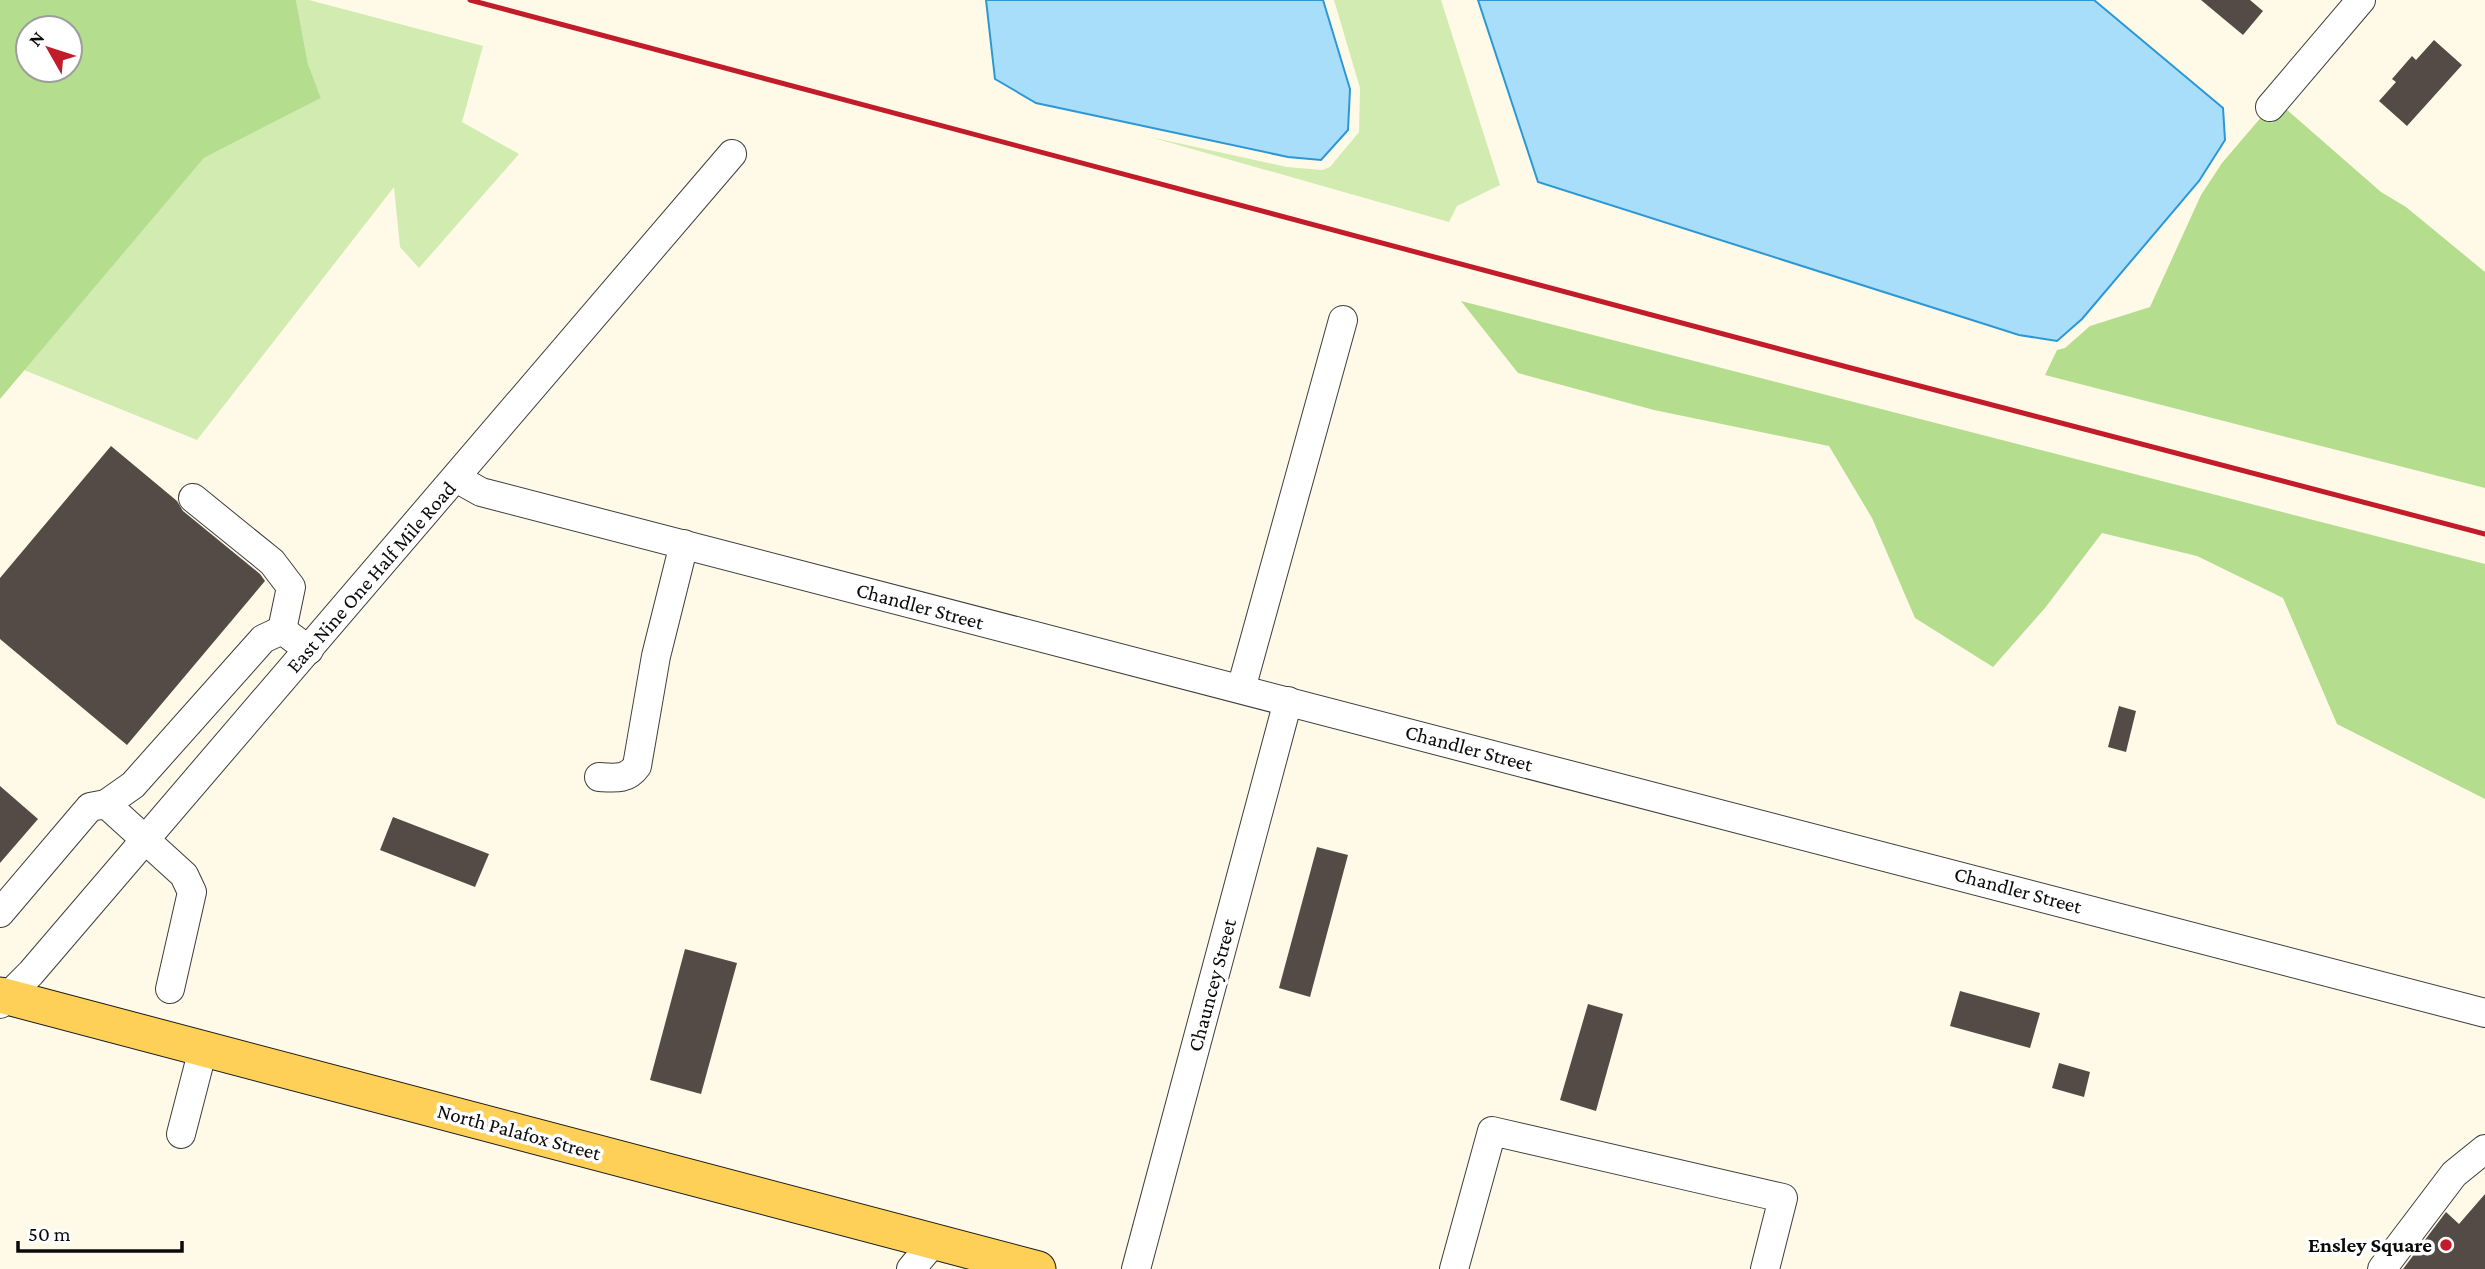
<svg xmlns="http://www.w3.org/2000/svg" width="2485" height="1269" font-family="'Crimson Pro',serif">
  <rect width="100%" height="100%" fill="#fffae8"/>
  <g fill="#d1ebb0">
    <path d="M296,0H309L483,46L462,122L519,154L419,268L400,247L394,187L197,440L24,370L204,158L321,98L308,64Z"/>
    <path d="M1334,0H1441L1500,185L1457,206L1449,222L1150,137L1287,167L1322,170L1330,167L1359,132L1360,88Z"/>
  </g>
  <g fill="#b4dd8e" fill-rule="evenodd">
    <path d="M0,0H296L308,64L321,98L204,158L0,399ZM28,28H70V70H28Z"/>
    <path d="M2285,108L2381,192L2406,207L2485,272V488L2045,375L2057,350L2065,348L2090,326L2150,307L2201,195L2222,163L2263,115L2272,123Z"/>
    <path d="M1461,301L2485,564V799L2337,724L2283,598L2197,556L2102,533L2045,608L1993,667L1915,618L1872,518L1829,446L1654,410L1518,373Z"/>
  </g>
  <g fill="#a9defa" stroke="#2b98d5" stroke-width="2">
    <path d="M986,0H1323L1350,89L1348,130L1321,160L1288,157L1036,103L995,79Z"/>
    <path d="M1478,0H2094L2223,108L2225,140L2199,181L2082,319L2057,341L2019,335L1538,182Z"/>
  </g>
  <g fill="#544b46">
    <path d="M2201,0H2250L2263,11L2243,35Z"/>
    <path d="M2434,40L2462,65L2407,126L2379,101L2396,82L2392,79L2412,56L2416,60Z"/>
    <path d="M111,446L177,501L183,511L260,574L265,581L127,745L0,639V578Z"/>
    <path d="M2119,706L2136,711L2126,752L2108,747Z"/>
    <path d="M0,786L38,819L0,863Z"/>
    <path d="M393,817L489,854L475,887L380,850Z"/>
    <path d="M1317,847L1348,855L1310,997L1279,988Z"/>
    <path d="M685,949L737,963L701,1094L650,1080Z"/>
    <path d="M1960,991L2040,1013L2030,1048L1950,1026Z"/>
    <path d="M1588,1004L1623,1014L1596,1111L1560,1100Z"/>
    <path d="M2059,1063L2090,1072L2084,1097L2052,1088Z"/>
    <path d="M2485,1194V1269H2403L2446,1212L2459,1224Z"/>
  </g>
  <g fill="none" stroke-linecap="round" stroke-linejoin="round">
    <g stroke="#3d3d3d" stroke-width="30">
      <g id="minor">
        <path d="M2270,107L2361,0"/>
        <path d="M456,478L481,492L2485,1013"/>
        <path d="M193,498L272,562L291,587L282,630"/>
        <path d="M1241,689L1343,320"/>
        <path d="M599,777C615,778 627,780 637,766L656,656L684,544"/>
        <path d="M106,804L133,785L263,639L282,630L309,650"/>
        <path d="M0,913L90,807L106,804L184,875L192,892L170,989"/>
        <path d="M0,1004L31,973L732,154"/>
        <path d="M181,1134L203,1049"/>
        <path d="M911,1269L927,1250L930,1241"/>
        <path d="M1136,1269L1288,701"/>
        <path d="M1454,1269L1492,1131L1783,1198L1765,1269"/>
        <path d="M2382,1269L2454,1174L2485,1149"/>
      </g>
    </g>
    <g stroke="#1b1b1b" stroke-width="37">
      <path id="major" d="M0,995L1038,1269"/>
    </g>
    <use href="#minor" stroke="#fff" stroke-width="28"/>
    <use href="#major" stroke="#ffd058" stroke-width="35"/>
    <path stroke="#c21b29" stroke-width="5" d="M470,0L1851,368L2485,534"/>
  </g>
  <circle fill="#c21b29" stroke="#fff" stroke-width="2.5" cx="2446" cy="1245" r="7"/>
  <g text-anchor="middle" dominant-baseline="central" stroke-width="7" stroke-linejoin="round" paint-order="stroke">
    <g font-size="21" fill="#0a0a0a" stroke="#fff">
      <text transform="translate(371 577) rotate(-49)">East Nine One Half Mile Road</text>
      <text transform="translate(920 606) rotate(15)">Chandler Street</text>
      <text transform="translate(1469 748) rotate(15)">Chandler Street</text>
      <text transform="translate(2018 890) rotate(15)">Chandler Street</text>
      <text transform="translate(1212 985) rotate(-75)">Chauncey Street</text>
      <text transform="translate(519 1132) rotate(15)">North Palafox Street</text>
    </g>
    <g font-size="21" font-weight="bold" fill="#0a0a0a" stroke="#fff" text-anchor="end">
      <text x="2432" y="1245">Ensley Square</text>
    </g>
  </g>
  <g transform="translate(49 49) rotate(309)"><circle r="33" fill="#ffffff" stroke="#9d9d9d" stroke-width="2"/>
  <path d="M0-5L12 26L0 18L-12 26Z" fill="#c21b29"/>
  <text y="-10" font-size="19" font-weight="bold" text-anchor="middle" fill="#0a0a0a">N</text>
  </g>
  <path d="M18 1241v10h164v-10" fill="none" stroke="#0a0a0a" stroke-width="3.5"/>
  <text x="28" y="1241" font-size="21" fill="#0a0a0a" stroke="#ffffff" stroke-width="5" paint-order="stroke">50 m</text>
</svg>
